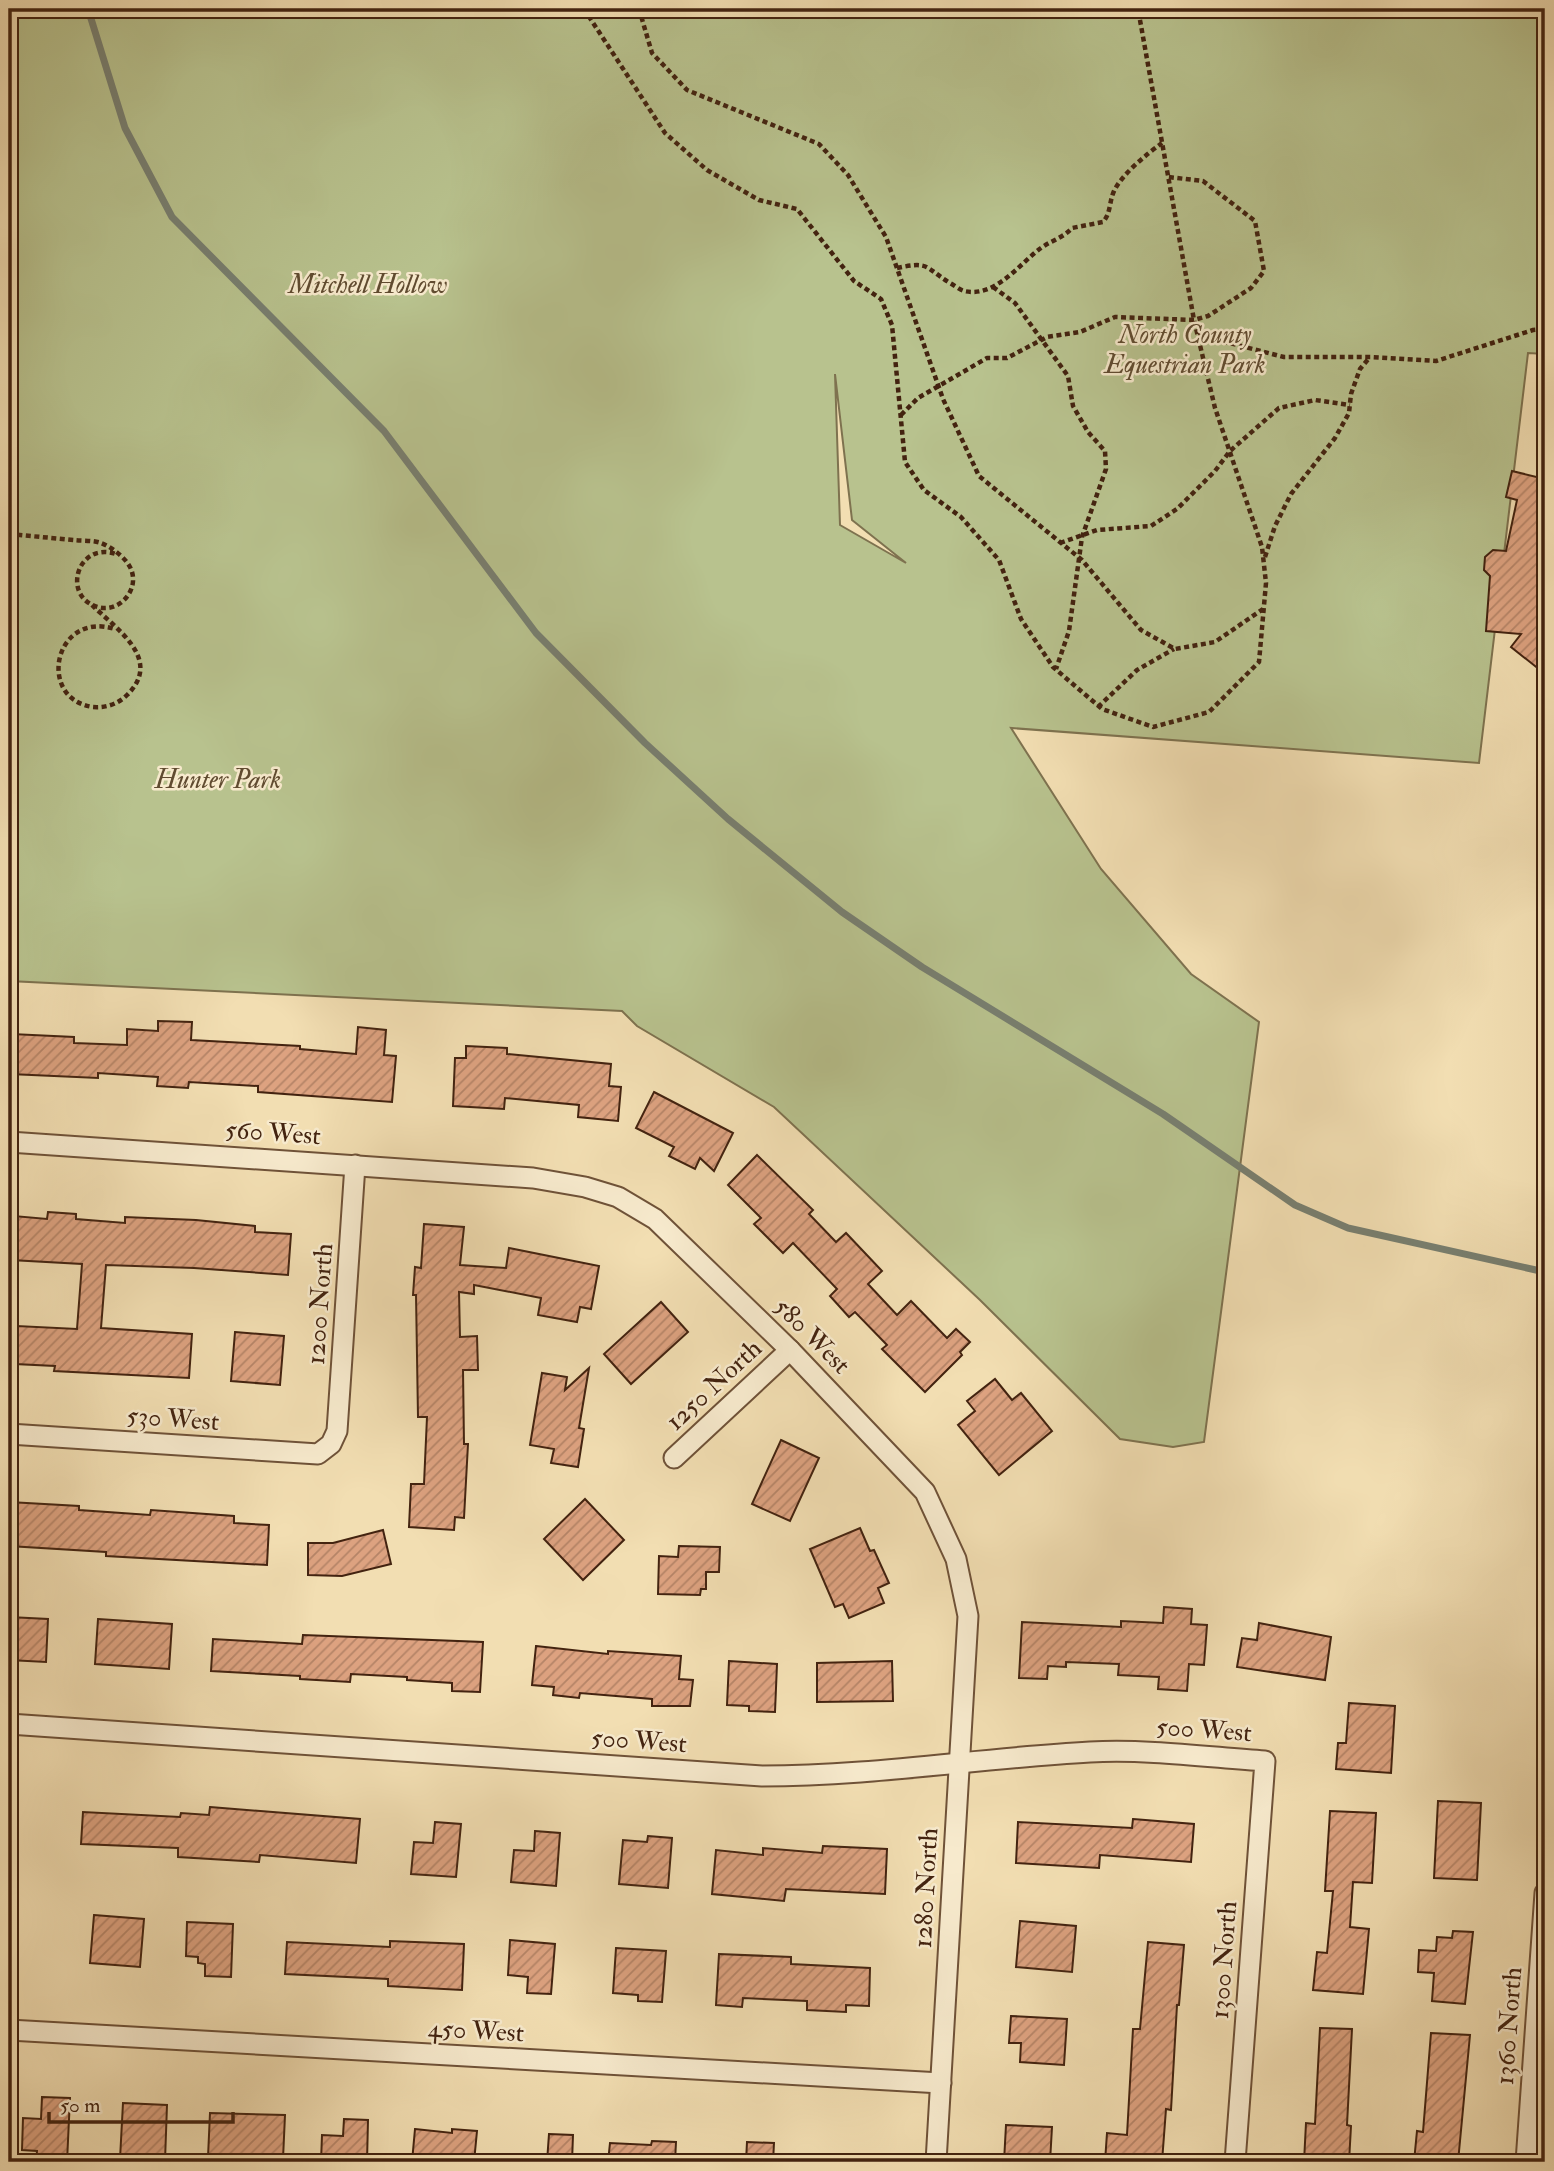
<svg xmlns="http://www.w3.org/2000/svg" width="1554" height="2171" font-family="'IM FELL Double Pica',serif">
  <defs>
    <pattern id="building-hatch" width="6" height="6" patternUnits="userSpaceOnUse" patternTransform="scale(1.75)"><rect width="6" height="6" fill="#dda280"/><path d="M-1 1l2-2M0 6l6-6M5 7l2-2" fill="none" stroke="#b58467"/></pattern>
  </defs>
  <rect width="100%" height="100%" fill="#f2deb2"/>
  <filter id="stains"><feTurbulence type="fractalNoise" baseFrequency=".00286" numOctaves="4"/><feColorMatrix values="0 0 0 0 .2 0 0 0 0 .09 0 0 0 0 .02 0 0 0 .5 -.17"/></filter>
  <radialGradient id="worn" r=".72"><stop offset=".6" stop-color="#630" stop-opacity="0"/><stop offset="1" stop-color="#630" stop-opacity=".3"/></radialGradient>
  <path fill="#b8c28e" stroke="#7e724f" stroke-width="2" fill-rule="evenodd" d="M9,9H1545V354L1528,353L1479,763L1011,728L1101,869L1191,974L1259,1022L1204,1442L1173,1447L1120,1439L980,1300L774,1107L637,1026L622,1011L9,981ZM835,374L852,520L906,563L840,525Z"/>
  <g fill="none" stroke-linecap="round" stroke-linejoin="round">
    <path stroke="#787f70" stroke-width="7" d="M88,9L125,128L172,217L384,431L536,633L645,743L728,819L842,912L922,967L1163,1114L1295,1205L1348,1228L1545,1272"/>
  </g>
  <g fill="url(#building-hatch)" stroke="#432310" stroke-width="2">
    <path d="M1512,471L1545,479V544L1542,607L1545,602V674L1511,647L1521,634L1486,631L1490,576L1484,570L1485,557L1493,550L1506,551L1517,500L1506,497Z"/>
    <path d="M158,1021L192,1022L191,1040L300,1046V1049L356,1054L358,1027L386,1030L384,1055L396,1056L392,1102L258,1092V1086L189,1082L188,1088L157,1086L158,1077L98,1073V1078L10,1074L12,1034L74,1037V1043L127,1045V1029L158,1031Z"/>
    <path d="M466,1046L507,1048V1054L611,1064L609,1086L621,1087L618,1121L578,1117L579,1105L505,1098L504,1109L453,1106L455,1058H466Z"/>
    <path d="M654,1092L733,1133L714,1171L700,1158L695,1169L669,1156L674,1147L636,1128Z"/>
    <path d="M757,1155L813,1210L809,1214L836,1242L846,1233L882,1271L868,1284L897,1315L911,1301L947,1338L956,1329L970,1342L960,1352L962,1355L925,1392L882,1349L887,1345L855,1312L849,1317L830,1296L837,1289L793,1243L783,1253L754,1224L761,1218L728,1185Z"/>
    <path d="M48,1212L76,1214V1219L125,1223V1217L196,1220L255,1226V1232L291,1234L288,1275L194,1268L106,1265L101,1328L192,1334L189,1378L54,1371L55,1366L15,1364L17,1326L77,1329L82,1264L11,1260L14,1216L47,1219Z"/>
    <path d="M424,1224L464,1227L460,1265L506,1268L509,1248L599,1266L591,1309L580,1307L577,1322L538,1315L541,1298L474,1285V1294L459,1292L460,1337L477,1336L478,1370H463L464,1444H468L464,1518L455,1517L454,1530L409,1527L411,1484H424L427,1417H418L416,1295H413L415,1267L421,1268Z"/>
    <path d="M661,1302L688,1332L631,1384L604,1354Z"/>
    <path d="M235,1332L284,1336L280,1385L231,1381Z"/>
    <path d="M589,1368L579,1428L584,1429L578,1467L551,1463L554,1449L530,1445L542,1373L567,1377L565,1390Z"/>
    <path d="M995,1379L1012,1400L1021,1393L1052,1431L999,1475L958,1425L975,1411L967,1401Z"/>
    <path d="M781,1440L819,1458L790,1521L752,1504Z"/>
    <path d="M585,1499L624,1540L583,1580L544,1539Z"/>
    <path d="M9,1502L79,1506V1510L150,1515L151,1510L234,1516V1523L269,1525L267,1565L106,1556V1552L9,1546Z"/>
    <path d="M860,1528L870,1551L874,1550L889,1583L878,1588L884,1603L849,1618L843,1604L835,1607L810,1549Z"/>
    <path d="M383,1530L391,1564L342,1576L308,1575V1543H333Z"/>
    <path d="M679,1546L720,1547L719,1572H706V1589H701L700,1595L658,1594L659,1556L678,1557Z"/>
    <path d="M1164,1607L1192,1609L1191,1624L1207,1625L1204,1665L1189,1664L1187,1691L1158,1689L1159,1677L1118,1675L1119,1664L1066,1662V1667L1048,1666L1047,1679L1019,1678L1022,1622L1121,1627V1621L1163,1623Z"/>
    <path d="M9,1617L48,1619L46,1662L9,1660Z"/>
    <path d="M98,1619L172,1624L169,1669L95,1664Z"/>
    <path d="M1259,1623L1331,1637L1325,1680L1237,1667L1242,1638L1257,1640Z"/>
    <path d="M303,1635L483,1642L480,1692L452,1691V1683L407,1680V1677L351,1674L350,1682L300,1679V1676L211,1671L213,1639L302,1644Z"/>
    <path d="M536,1646L608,1654V1651L681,1656L679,1679L693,1680L690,1706H652V1699L580,1693L579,1698L553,1695L554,1687L532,1685Z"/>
    <path d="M729,1661L777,1664L775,1712L749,1711V1706L727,1705Z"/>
    <path d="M892,1661L893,1701L817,1702V1663Z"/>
    <path d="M1349,1703L1395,1706L1391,1773L1336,1769L1338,1743H1346Z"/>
    <path d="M1438,1801L1481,1803L1477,1880L1434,1878Z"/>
    <path d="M210,1807L360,1819L356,1863L260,1855L259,1862L178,1857V1848L81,1844L83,1812L180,1817L181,1813L209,1815Z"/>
    <path d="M1330,1811L1376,1813L1372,1883L1353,1882L1350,1927L1369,1929L1363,1994L1313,1990L1317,1952L1327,1953L1333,1891H1325Z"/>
    <path d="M1133,1819L1194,1824L1191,1862L1100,1855L1099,1868L1016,1863L1018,1822L1132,1828Z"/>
    <path d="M435,1822L461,1824L456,1877L411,1874L414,1842L433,1843Z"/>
    <path d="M535,1831L560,1833L556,1886L511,1882L514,1850L534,1851Z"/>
    <path d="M648,1836L672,1838L668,1888L619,1884L623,1840L647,1842Z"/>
    <path d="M823,1846L887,1849L885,1894L786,1889L784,1901L712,1894L716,1850L763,1855V1848L822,1853Z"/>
    <path d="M94,1915L144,1919L140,1967L90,1963Z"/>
    <path d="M1020,1921L1076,1926L1072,1972L1016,1967Z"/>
    <path d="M187,1922L233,1924L231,1977L205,1976V1964L198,1963V1957L186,1956Z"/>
    <path d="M1453,1931L1473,1932L1465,2004L1432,2001L1434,1973L1418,1972L1419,1950L1436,1951L1437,1937L1452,1938Z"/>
    <path d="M510,1940L555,1944L551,1994L527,1993L528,1977L508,1975Z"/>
    <path d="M390,1941L464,1944L462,1990L388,1986V1979L285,1974L287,1942L390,1947Z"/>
    <path d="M1148,1942L1184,1945L1179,2005H1177L1171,2110L1166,2109L1162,2162H1105L1107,2133L1127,2135L1133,2029H1140Z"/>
    <path d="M616,1948L666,1951L662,2002L638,2001V1995L613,1993Z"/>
    <path d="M719,1954L791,1957V1964L870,1968L869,2006L846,2005V2012L807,2010V2001L743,1998L742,2007L716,2005Z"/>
    <path d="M1011,2016L1067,2019L1064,2065L1020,2062L1021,2043H1009Z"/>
    <path d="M1320,2028L1352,2029L1347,2125L1351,2126L1349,2162H1304L1306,2123L1315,2124Z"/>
    <path d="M1431,2033L1470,2035L1458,2162H1414L1417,2131L1423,2132Z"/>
    <path d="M42,2097L70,2098L67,2162H36L37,2151L22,2150L23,2118L41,2119Z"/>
    <path d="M123,2103L167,2105L165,2161L120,2159Z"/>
    <path d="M210,2113L285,2115L283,2159L208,2157Z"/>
    <path d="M344,2119L368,2120L367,2162H321L322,2135L343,2136Z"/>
    <path d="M1006,2125L1052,2127L1050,2162H1004Z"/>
    <path d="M415,2129L452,2133V2129L477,2131L474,2162H412Z"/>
    <path d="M549,2134L573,2135L572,2162H547Z"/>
    <path d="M652,2141L676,2142L675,2162H608L610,2143L651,2145Z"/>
    <path d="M747,2142L774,2143L773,2162H746Z"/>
  </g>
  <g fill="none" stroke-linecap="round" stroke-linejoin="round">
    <g stroke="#6f5238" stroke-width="23">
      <g id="minor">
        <path d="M9,1142L533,1178L585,1187L618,1197L655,1219L790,1350L925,1492L956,1559L968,1616L936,2162"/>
        <path d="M9,1434L318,1454L331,1444L337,1431L355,1165"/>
        <path d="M674,1458L790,1350"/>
        <path d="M9,1724L762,1776C872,1776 980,1758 1090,1752C1148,1749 1207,1757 1265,1761L1235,2162"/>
        <path d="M9,2030L941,2083"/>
        <path d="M1526,2162L1545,1893"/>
      </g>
    </g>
    <g stroke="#432310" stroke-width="4.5" stroke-dasharray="5 3.5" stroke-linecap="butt">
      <path d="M584,9L665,133L707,170L759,200L797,209L854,281L881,299L892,325L905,462L924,490L961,517L999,560L1021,619L1053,667L1102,709L1153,727L1209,712L1259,662L1266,583L1262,547L1215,408L1194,320L1138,9"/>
      <path d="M639,9L652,53L687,90L819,144L848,175L886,237L943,399L979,476L1082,560L1141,630L1175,649L1215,642L1263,609"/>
      <path d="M897,268C930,261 924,267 950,283C954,285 960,290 964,291C996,298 1019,264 1041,248C1052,240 1063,238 1072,228L1103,222C1111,213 1109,202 1114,191C1122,174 1147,154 1162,143"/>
      <path d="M993,287L1015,303L1068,376L1073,406L1088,432L1105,451L1106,469L1082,537L1069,631L1056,669"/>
      <path d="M1198,335L1284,357H1371L1436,361L1533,330L1545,329"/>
      <path d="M901,415L918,398L987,358H1007L1047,337L1080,332L1115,317L1194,320L1208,316L1251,288L1264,271L1255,221L1203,181L1168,177"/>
      <path d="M9,534C30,536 52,538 74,540C82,541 93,540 101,543C112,547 129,560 132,572C138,592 118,613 98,607C61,597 77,541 116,554"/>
      <path d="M1060,543L1097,530L1151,526L1177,509L1215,471L1230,451L1279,408L1315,400L1350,405"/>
      <path d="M1265,557L1275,526L1291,494L1335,438L1349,413L1351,394L1360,369L1370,357"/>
      <path d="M92,605C115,628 164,659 127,695C118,704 106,708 93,707C36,699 54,610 115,629"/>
      <path d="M1098,707L1137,670L1174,649"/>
    </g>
    <use href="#minor" stroke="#f7eacd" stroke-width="19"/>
  </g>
  <g text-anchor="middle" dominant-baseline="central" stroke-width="5" stroke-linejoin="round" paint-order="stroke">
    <g font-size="26" font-style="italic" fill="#604b30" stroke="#f7eacd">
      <text x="368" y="285">Mitchell Hollow</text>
      <text x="1185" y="335">North County<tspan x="1185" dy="30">Equestrian Park</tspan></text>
      <text x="218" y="780">Hunter Park</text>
    </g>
    <g font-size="26" fill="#432310" stroke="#f7eacd">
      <text transform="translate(273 1133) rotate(4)">560 West</text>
      <text transform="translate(320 1304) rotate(-86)">1200 North</text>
      <text transform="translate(812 1336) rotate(45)">580 West</text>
      <text transform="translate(714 1385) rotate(-43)">1250 North</text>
      <text transform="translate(173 1419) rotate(4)">530 West</text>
      <text transform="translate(1204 1730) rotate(4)">500 West</text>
      <text transform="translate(639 1741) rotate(4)">500 West</text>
      <text transform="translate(926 1888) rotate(-87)">1280 North</text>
      <text transform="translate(1224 1960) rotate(-86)">1300 North</text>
      <text transform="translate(1509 2026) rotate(-86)">1360 North</text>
      <text transform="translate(476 2031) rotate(3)">450 West</text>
    </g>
  </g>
  <rect width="1554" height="2171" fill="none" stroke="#f2deb2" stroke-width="35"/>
  <rect x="10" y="10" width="1533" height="2150" fill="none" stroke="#432310" stroke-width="3.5"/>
  <rect x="18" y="18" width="1519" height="2136" fill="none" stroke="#432310" stroke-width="2"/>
  <path d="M49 2112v10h184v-10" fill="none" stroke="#432310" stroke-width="3.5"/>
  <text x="60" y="2112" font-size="21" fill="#432310" stroke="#f7eacd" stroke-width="5" paint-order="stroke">50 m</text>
  <rect width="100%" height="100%" filter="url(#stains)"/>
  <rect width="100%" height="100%" fill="url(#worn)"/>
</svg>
